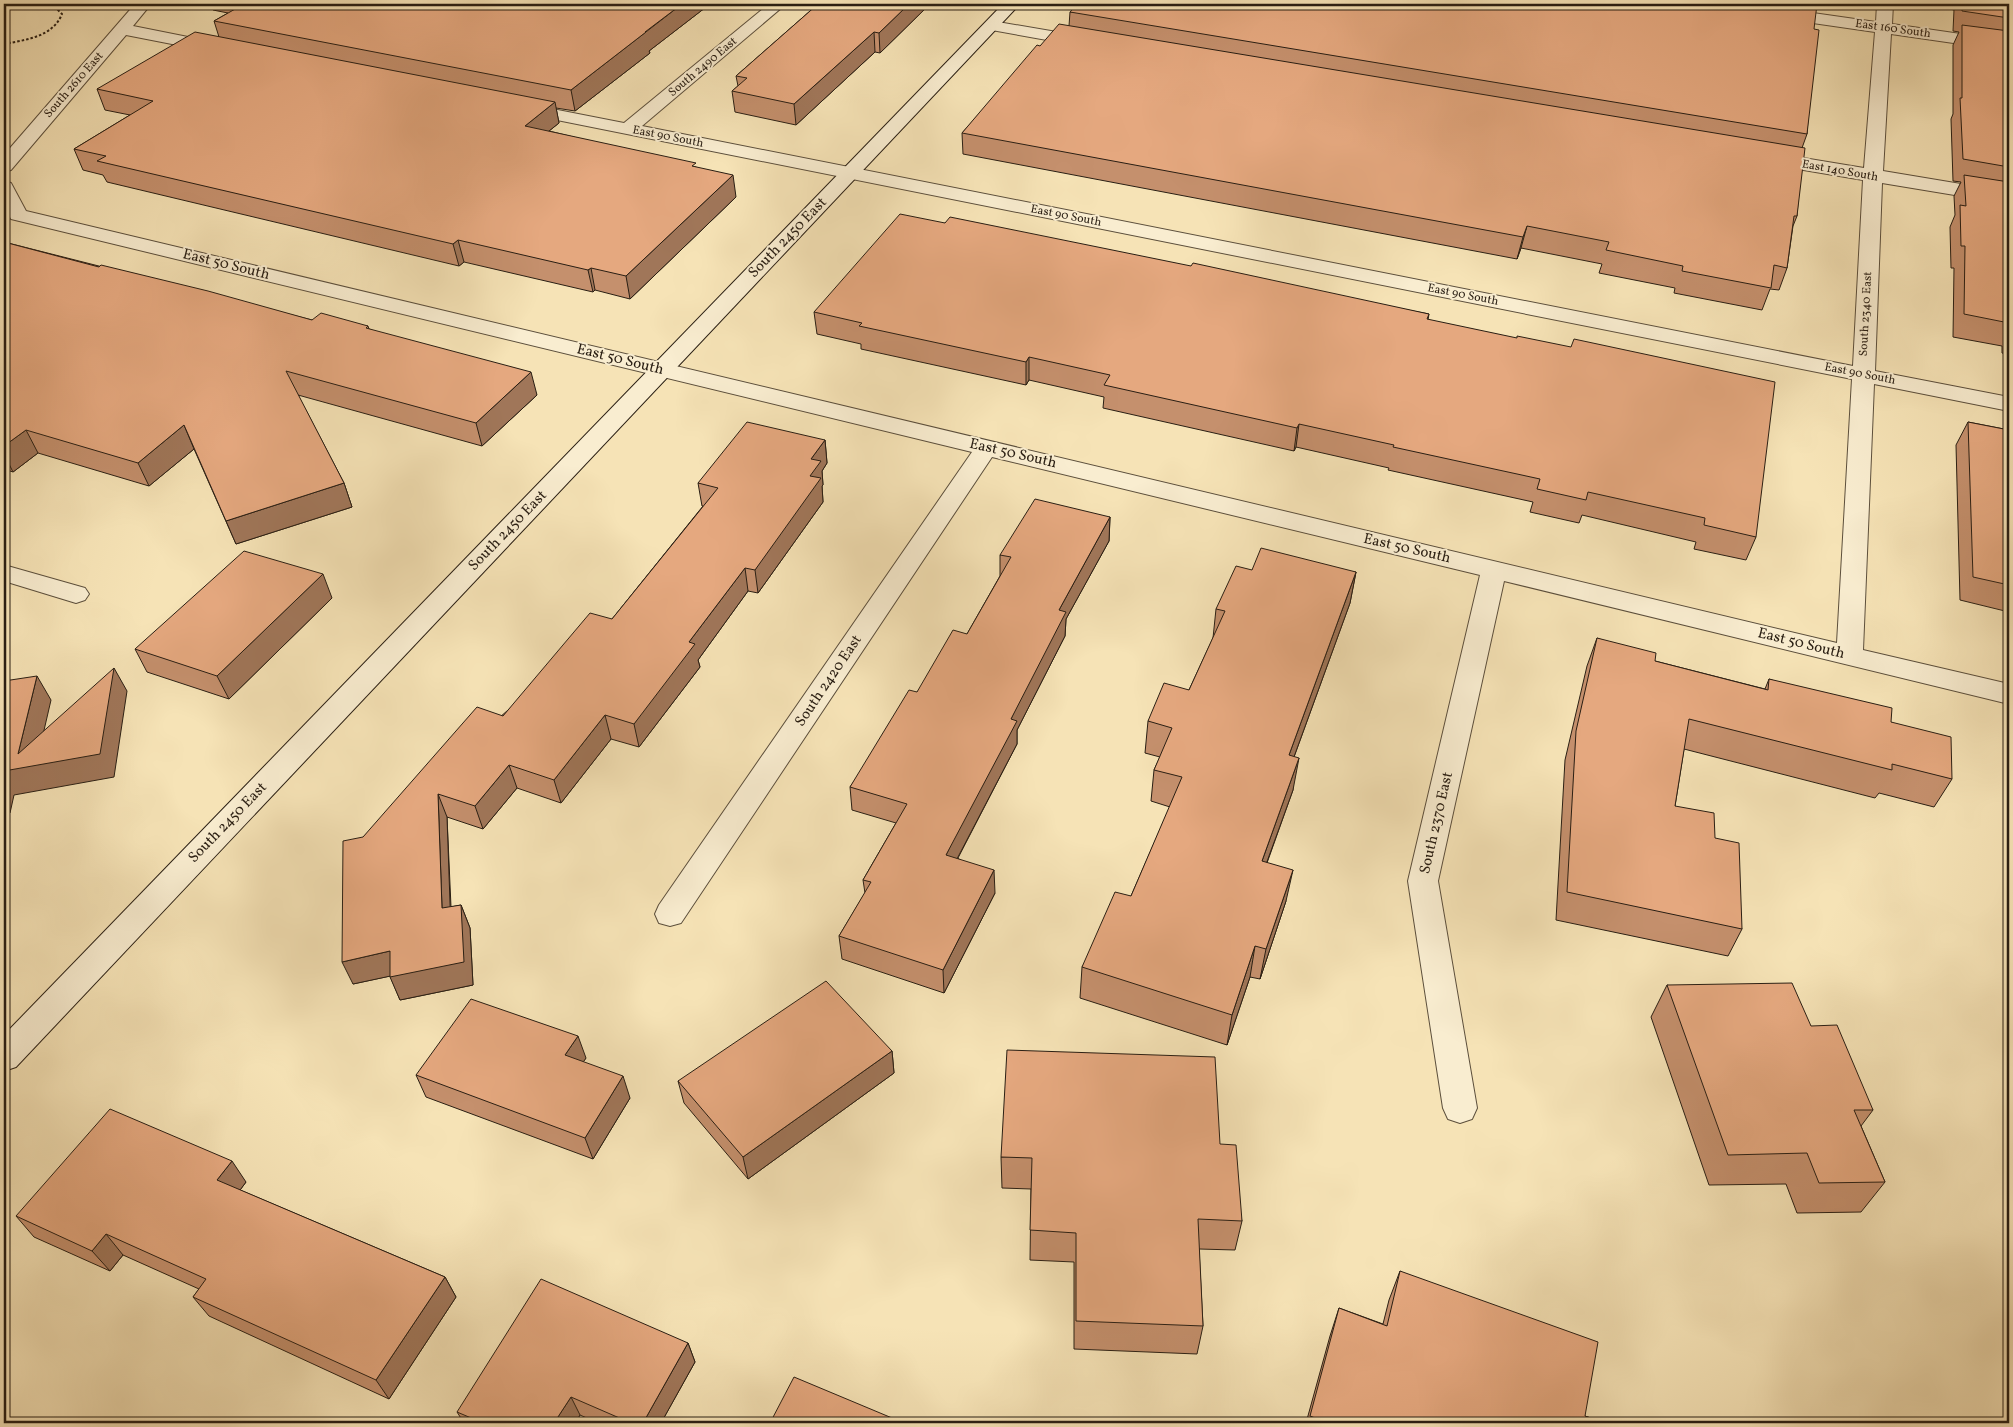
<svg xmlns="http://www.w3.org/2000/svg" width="2013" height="1427" font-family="Vollkorn,serif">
  <rect width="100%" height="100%" fill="#f6e3b6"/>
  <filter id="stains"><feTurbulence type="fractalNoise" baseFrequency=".004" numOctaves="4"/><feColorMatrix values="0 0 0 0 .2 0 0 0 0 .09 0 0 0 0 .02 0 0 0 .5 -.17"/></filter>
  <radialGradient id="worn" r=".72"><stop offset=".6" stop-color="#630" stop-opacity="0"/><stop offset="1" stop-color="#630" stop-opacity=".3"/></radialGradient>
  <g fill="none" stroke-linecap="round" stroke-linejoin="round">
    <g stroke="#5c4f3c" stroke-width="2">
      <g id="street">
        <path d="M135,4H151L133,26L218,43L224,44L226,48L224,52L218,53L126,35L11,170L4,172V155Z"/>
        <path d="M769,4H786L642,126L1853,366L1863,180L1767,164L1760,162L1758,158L1760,154L1767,152L1864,168L1875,32L1717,9L1711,7L1709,4H1749L1876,22L1877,4H1893L1892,24L2009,41V51L1891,34L1883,171L2009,192V204L1882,183L1875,371L2009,397V411L1874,384L1863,650L2009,684V704L1504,581L1438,881L1477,1108L1472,1119L1460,1123L1448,1119L1443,1108L1408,881L1480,575L992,457L681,923L670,926L659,923L655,914L659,905L972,452L11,219L4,206V181L11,183L26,211L1837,643L1852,379L522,113L516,112L513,108L516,104L522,103L624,123Z"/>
        <path d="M992,21L1086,37L1092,38L1094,42L1092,46L1086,47L986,29L984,26L986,23Z"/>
        <path d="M4,565L85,588L89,594L85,600L76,603L4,581Z"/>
      </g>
    </g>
    <g stroke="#291e13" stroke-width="2">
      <path id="secondary" d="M1003,4H1020L16,1067L4,1071V1035Z"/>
    </g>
    <path stroke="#291e13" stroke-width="2" stroke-dasharray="2.5 2" stroke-linecap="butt" d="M4,44C25,40 53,37 62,14L54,6L48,4"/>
    <use href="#street" fill="#f9edd0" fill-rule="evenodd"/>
    <use href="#secondary" fill="#f9edd0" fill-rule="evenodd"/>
  </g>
  <g fill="#c5906d" stroke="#291e13">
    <path d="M198,4H710L649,51L650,53L575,111L556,108L559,123L549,131L696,167L736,197L630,299L595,290L593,292L464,262L459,266L107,182L103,175L83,170L74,149L130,115L105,110L97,89L219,37L214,21L228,13L213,10L212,6Z"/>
    <path d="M818,4H930L880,53L875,52L796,125L735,112L732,91L738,86L736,76Z"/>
    <path d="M1950,4H2009V355L2002,353V346L1953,337L1954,268H1951L1950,227L1955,215L1954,196L1961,182L1953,181L1951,119L1953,114V45L1959,32L1953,31L1954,10L1950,9Z"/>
    <path d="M1070,12L1814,29L1807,134L1802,148L1797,216L1793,226L1787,268L1779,290L1770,289L1762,310L1674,293L1675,288L1599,273L1602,264L1521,248L1517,259L963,154L962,133L1040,46L1069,26Z"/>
    <path d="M945,223L1429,314L1428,320L1756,537L1746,560L1694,549L1696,542L1582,515L1579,523L1530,512L1533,502L1388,470L1389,468L1296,447L1294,451L1103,408L1104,397L1029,380L1026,385L861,349V344L817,334L814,312Z"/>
    <path d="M4,242L312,320L368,326L369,329L537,395L482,446L298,395L344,483L352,507L236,544L194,449L149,486L38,453L13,472L4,469Z"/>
    <path d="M1968,422L2009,430V612L1960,600L1956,445Z"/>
    <path d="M825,440L827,463L822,471L823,485L822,486L823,502L758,593L748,591L698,660L700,667L639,747L611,739L561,803L517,788L483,829L447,817L451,907L461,905L470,928L473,985L400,1000L390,976L353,984L363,837L612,619L703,506H702L698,483Z"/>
    <path d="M1110,517L1109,541L1066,619L1065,636L1017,730V744L958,858L995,893L944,993L842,959L839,936L865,893L863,880L896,823L852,810L850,787L917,692L967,634L1000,576V555Z"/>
    <path d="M1252,570L1356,572L1350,603L1294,757L1293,790L1267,863L1286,901L1260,979L1250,977L1227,1045L1080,998L1082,967L1131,896L1170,807L1151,801L1154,770L1160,757L1145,753L1148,721L1189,690L1213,638L1216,609Z"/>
    <path d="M332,598L229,699L147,672L135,649Z"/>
    <path d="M1597,638L1655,661L1765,689L1769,679L1891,722L1952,779L1934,807L1879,793L1875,798L1684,749L1675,806L1742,929L1728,956L1556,920L1565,760L1587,666Z"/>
    <path d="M2009,793V864L2006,863L2004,801Z"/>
    <path d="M1667,985L1811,1026L1873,1110L1861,1126L1885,1182L1861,1212L1797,1213L1786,1184L1709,1185L1651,1017Z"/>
    <path d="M892,1051L894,1073L748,1179L684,1103L678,1081Z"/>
    <path d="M586,1058L583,1062L630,1098L593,1159L426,1097L416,1075Z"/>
    <path d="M1220,1144L1242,1221L1235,1250L1199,1249L1203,1326L1197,1354L1074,1349V1262L1030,1260L1031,1189L1002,1188L1001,1157Z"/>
    <path d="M246,1182L240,1190L445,1277L456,1297L389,1399L209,1316L193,1297L199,1289L123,1255L110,1271L34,1237L16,1216Z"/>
    <path d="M1400,1271L1585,1416L1605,1423H1306L1330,1336L1339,1308L1383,1324L1389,1300Z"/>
    <path d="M688,1343L695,1362L661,1423H598L580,1415L575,1423H464L457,1412Z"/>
  </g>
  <g fill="#a07659" stroke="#291e13">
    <path d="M682,4H710L649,51L650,53L575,111L571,90Z"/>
    <path d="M909,4H930L880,53L879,33Z"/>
    <path d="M874,32L875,52L796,125L794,104Z"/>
    <path d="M555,102L559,123L529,147L525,126Z"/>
    <path d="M733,175L736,197L630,299L626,276Z"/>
    <path d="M1527,226L1521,248L1517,259L1523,237Z"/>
    <path d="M458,240L464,262L459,266L453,244Z"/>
    <path d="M591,268L595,290L593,292L588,270Z"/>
    <path d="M1029,357V380L1026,385V362Z"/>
    <path d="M531,372L537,395L482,446L476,423Z"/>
    <path d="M1299,424L1296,447L1294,451L1297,428Z"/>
    <path d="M184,425L194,449L149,486L138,463Z"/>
    <path d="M26,430L38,453L13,472L4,454V446Z"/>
    <path d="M825,440L827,463L822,471L823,485L822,486L823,502L758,593L755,570L810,476L811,459Z"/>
    <path d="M344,483L352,507L236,544L226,521Z"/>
    <path d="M1110,517L1109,541L1066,619L1065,636L1017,730V744L947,878L946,855L1011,719L1059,610Z"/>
    <path d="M745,568L748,591L698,660L700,667L639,747L634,724L689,642Z"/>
    <path d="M1356,572L1350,603L1283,787L1289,755Z"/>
    <path d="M323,574L332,598L229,699L217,676Z"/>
    <path d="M114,668L127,691L114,777L14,795L10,813L4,815V771L18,754L37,676L51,700L36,765Z"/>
    <path d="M605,715L611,739L561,803L554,780Z"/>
    <path d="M1299,758L1293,790L1256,892L1262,861Z"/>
    <path d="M509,765L517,788L483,829L475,806Z"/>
    <path d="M438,794L447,817L451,931L442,908Z"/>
    <path d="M994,870L995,893L944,993L943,970Z"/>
    <path d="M1293,870L1286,901L1260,979L1266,949Z"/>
    <path d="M461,905L470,928L473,985L400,1000L390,977Z"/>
    <path d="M1255,946L1250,977L1227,1045L1232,1015Z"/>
    <path d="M390,951L400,974L353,984L342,962Z"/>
    <path d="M578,1036L586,1058L573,1077L565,1055Z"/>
    <path d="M892,1051L894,1073L748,1179L743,1157Z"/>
    <path d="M623,1076L630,1098L593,1159L585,1138Z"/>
    <path d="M232,1161L246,1182L232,1201L217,1180Z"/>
    <path d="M106,1234L123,1255L110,1271L92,1251Z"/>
    <path d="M445,1277L456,1297L389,1399L376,1380Z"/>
    <path d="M688,1343L695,1362L661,1423H643Z"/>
    <path d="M571,1397L580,1415L575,1423H554Z"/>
  </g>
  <g fill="#e5a87f" stroke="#291e13">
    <path d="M244,4H682L645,32H646L571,90L214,21Z"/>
    <path d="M818,4H909L879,33L874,32L794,104L732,91L747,78L736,76Z"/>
    <path d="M1077,4H1817L1814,29L1819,30L1807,134L1070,12Z"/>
    <path d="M1962,4H2009V18L1962,11Z"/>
    <path d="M1059,24L1805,148L1797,216H1794L1787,268L1774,265L1771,288L1682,271L1683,266L1606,250L1609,242L1527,226L1523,237L962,133L1037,45L1040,46Z"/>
    <path d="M1962,25L2009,31V167L1963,159L1960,98H1962Z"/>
    <path d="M195,32L555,102L525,126L696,163L692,166L733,175L626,276L591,268L588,270L458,240L453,244L97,161L106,156L74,149L153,101L97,89Z"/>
    <path d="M1964,175L2009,182V323L1964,314L1965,246H1961L1960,205L1966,206Z"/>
    <path d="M900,214L945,223L950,217L1191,266L1193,263L1429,314L1427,319L1517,338V336L1571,347L1574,339L1775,382L1756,537L1704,525L1705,518L1588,492L1586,500L1537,489L1540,479L1393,447L1394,445L1299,424L1297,428L1104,385L1110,375L1029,357L1026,362L859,326L862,323L814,312Z"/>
    <path d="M4,242L99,267L101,265L208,291L312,320L321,313L368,326L366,328L531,372L476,423L286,371L344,483L226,521L184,425L138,463L26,430L4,446Z"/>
    <path d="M747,422L825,440L811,459L821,461L810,476L821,478L755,570L745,568L689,642L695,644L634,724L605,715L554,780L509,765L475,806L438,794L442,908L461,905L464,962L390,977V951L342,962L343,841L363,837L477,707L503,716L590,613L612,619L718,488L698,483Z"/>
    <path d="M1968,422L2009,430V585L1973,577Z"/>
    <path d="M1035,499L1110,517L1059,610L1066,612L1011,719L1017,721L946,855L994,870L943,970L839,936L871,882L863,880L907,804L850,787L909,690L917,692L953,630L967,634L1011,557L1000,555Z"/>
    <path d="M1261,548L1356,572L1289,755L1299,758L1262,861L1293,870L1266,949L1255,946L1232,1015L1082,967L1115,892L1131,896L1182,777L1154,770L1172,728L1148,721L1164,683L1189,690L1225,611L1216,609L1236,566L1252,570Z"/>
    <path d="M244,551L323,574L217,676L135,649Z"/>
    <path d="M1597,638L1656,653L1655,661L1768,690L1769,679L1892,708L1891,722L1951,737L1952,779L1892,764V770L1689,719L1675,806L1714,813L1715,838L1739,843L1742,929L1567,892L1576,731Z"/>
    <path d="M114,668L100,754L4,771V681L37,676L18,754Z"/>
    <path d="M826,981L892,1051L743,1157L678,1081Z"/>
    <path d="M1792,983L1811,1026L1837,1025L1873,1110H1854L1885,1182L1819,1183L1807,1153L1728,1155L1667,985Z"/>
    <path d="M471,999L578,1036L565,1055L623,1076L585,1138L416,1075Z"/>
    <path d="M1007,1050L1215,1057L1220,1144L1236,1145L1242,1221L1198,1219L1203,1326L1076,1321V1233L1030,1230L1032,1158L1001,1157Z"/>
    <path d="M110,1109L232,1161L217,1180L445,1277L376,1380L193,1297L206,1279L106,1234L92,1251L16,1216Z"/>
    <path d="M1400,1271L1598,1342L1585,1416L1605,1423H1328L1310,1416L1339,1308L1387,1326Z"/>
    <path d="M541,1279L688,1343L643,1423H631L571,1397L554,1423H483L457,1412Z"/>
    <path d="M794,1377L904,1423H770Z"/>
  </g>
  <g text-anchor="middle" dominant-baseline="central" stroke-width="4" stroke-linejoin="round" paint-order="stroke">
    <g font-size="12" fill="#291e13" stroke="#f9edd0">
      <text transform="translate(1893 29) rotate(8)">East 160 South</text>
      <text transform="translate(703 67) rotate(-40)">South 2490 East</text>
      <text transform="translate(74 85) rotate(-49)">South 2610 East</text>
      <text transform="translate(668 137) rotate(11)">East 90 South</text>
      <text transform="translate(1840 171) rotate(10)">East 140 South</text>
      <text transform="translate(1066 216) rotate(11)">East 90 South</text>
      <text transform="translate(1463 295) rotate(11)">East 90 South</text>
      <text transform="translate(1866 314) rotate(-87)">South 2340 East</text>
      <text transform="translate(1860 374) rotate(11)">East 90 South</text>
    </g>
    <g font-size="15" fill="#291e13" stroke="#f9edd0">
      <text transform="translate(788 238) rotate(-46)">South 2450 East</text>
      <text transform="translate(226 265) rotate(14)">East 50 South</text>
      <text transform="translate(620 360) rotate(14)">East 50 South</text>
      <text transform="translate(1013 454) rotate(13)">East 50 South</text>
      <text transform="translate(508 531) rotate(-46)">South 2450 East</text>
      <text transform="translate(1407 549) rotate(13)">East 50 South</text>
      <text transform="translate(1801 644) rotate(14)">East 50 South</text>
      <text transform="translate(829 681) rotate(-56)">South 2420 East</text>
      <text transform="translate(228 823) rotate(-46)">South 2450 East</text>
      <text transform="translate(1437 823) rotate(-77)">South 2370 East</text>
    </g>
  </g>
  <rect width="2013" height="1427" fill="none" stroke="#f6e3b6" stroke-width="20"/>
  <rect x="5" y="5" width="2003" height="1417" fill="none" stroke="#291e13" stroke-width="2.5"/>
  <rect x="10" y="10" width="1993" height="1407" fill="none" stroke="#291e13"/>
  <rect width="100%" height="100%" filter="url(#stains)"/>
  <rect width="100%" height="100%" fill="url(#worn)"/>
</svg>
